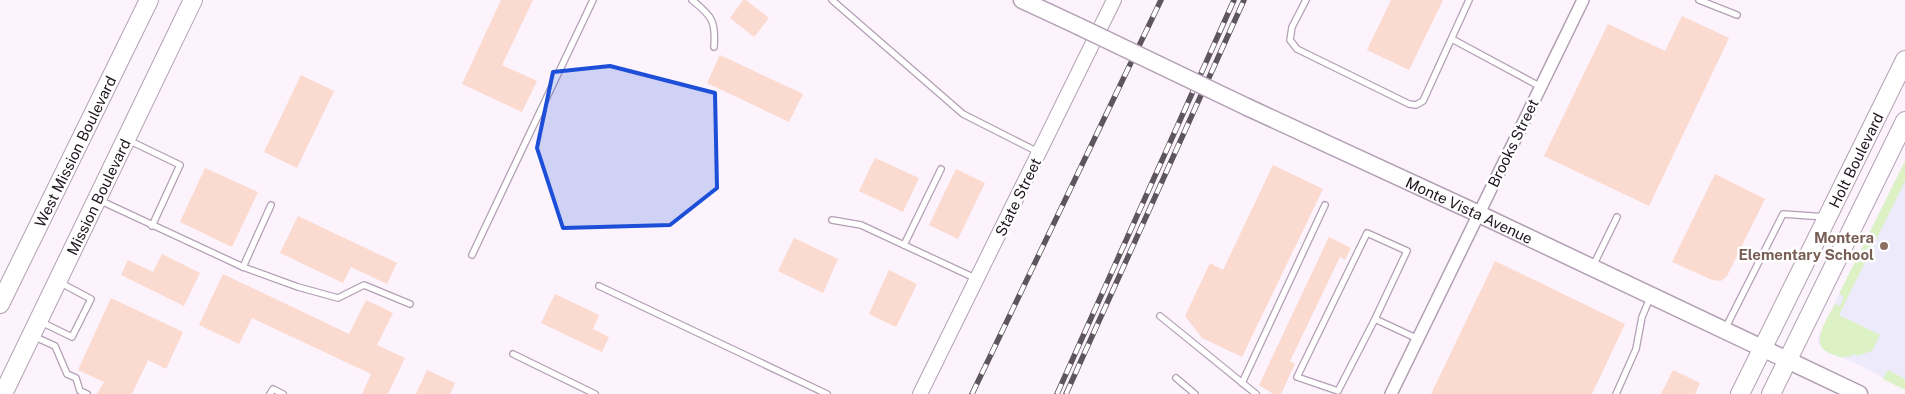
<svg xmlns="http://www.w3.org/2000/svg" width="1905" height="394" font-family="'Public Sans',sans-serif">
  <rect width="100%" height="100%" fill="#fcf3fd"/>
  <path fill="#edeafc" d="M1905,162V389L1853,362L1823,349L1819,344L1818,337Z"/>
  <g fill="#dcf1c4">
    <path d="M1905,161V181L1839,315L1880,335L1872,351L1857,356L1856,354L1848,357L1844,356L1842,358C1836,355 1829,354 1824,350C1812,339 1829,316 1835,304L1840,306L1844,297L1839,294Z"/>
    <path d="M1888,370L1905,379V390L1883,379Z"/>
  </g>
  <g fill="#fbdacf">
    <path d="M501,0H533L502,65L537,81L522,112L462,84Z"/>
    <path d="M743,0H746L769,18L754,37L730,18Z"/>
    <path d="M1391,0H1443L1409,70L1367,50Z"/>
    <path d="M1682,16L1729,38L1649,206L1544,156L1608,24L1665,51Z"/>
    <path d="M720,55L803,94L789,122L707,83Z"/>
    <path d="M301,75L334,91L297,168L264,152Z"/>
    <path d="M875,158L919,178L903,212L859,191Z"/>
    <path d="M1273,165L1323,189L1242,357L1202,338L1185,316L1210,263L1223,270Z"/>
    <path d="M205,168L258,192L232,247L180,222Z"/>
    <path d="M956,169L985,183L958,239L929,225Z"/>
    <path d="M1715,174L1765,199L1727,276L1721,281L1712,280L1672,262Z"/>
    <path d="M298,216L397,263L387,284L351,267L343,283L280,253Z"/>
    <path d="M1329,237L1351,248L1345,260L1340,257L1290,361L1295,364L1281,394H1273L1259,385Z"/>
    <path d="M794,238L838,259L823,293L778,271Z"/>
    <path d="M162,254L200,273L184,306L121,275L128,260L153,272Z"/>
    <path d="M1495,261L1625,324L1592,394H1431Z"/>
    <path d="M889,270L917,284L896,327L869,314Z"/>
    <path d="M223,274L349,334L366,300L393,313L377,345L405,358L388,394H362L371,374L252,318L239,344L199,325Z"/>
    <path d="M555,294L599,315L593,329L609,337L602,352L541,323Z"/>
    <path d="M111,298L183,332L166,369L148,360L132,394H97L104,382L78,370Z"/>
    <path d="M427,370L455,383L450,394H416Z"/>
    <path d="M1673,370L1700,383L1695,394H1661Z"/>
  </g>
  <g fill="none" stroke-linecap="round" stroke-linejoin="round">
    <g stroke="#b39fb5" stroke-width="8">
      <g id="service">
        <path d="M692,0C712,16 716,21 714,47"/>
        <path d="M832,0L963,114L1038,152"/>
        <path d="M1306,0L1292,27L1290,40L1297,49L1409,104L1416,105L1423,101L1469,0"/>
        <path d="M1699,0L1737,15"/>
        <path d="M1452,39L1541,87"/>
        <path d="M128,140L180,165L152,226"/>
        <path d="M99,200L243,267L298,287L338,298L364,285L410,304"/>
        <path d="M832,220L861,225L977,279"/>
        <path d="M904,245L941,169"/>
        <path d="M472,255L593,0"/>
        <path d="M1593,266L1617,217"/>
        <path d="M243,267L271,205"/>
        <path d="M599,286L827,394"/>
        <path d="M1160,316L1256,394"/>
        <path d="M1375,319L1338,391L1297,377L1367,233L1407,251L1375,319L1418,339"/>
        <path d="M39,321L72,337L91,299L59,282"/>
        <path d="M1725,329L1783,214L1826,217"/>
        <path d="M33,336L55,346L67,374L76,378L80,391L87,394"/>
        <path d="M513,354L595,394"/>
        <path d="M1176,378L1195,394"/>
        <path d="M1242,383L1325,205"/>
        <path d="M270,394L273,389L283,394"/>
        <path d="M1616,394L1636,349L1642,317L1650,298"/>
      </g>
    </g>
    <g stroke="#b39fb5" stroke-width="14">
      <path id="minor" d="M1391,394L1583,0"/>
    </g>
    <g stroke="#b39fb5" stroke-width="16">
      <path id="tertiary" d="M920,394L1114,0"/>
    </g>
    <g stroke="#b39fb5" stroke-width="19">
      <g id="secondary">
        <path d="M1022,0L1078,26"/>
        <path id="s1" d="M1247,107L1479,214L1859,394"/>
      </g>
    </g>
    <g stroke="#b39fb5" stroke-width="20">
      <g id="primary">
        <path id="s2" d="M0,304L149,0"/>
        <path id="s3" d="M3,394L193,0"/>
        <path id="s4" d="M1740,394L1905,60"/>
        <path d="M1771,394L1905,121"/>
      </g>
    </g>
    <use href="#service" stroke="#fff" stroke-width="5.5"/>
    <use href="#minor" stroke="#fff" stroke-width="11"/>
    <use href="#tertiary" stroke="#fff" stroke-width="14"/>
    <use href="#secondary" stroke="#fff" stroke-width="16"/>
    <use href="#primary" stroke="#fff" stroke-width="18"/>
    <g stroke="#5e555e" stroke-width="5.5">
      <g id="rail">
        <path d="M972,394L1161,0"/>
        <path d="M1057,394L1234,0"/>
        <path d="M1066,394L1244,0"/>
      </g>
    </g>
    <use href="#rail" stroke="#fff" stroke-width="4" stroke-dasharray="11" stroke-linecap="butt"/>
    <g stroke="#b39fb5" stroke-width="19" stroke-linecap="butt">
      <path id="secondary-bridge" d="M1078,26L1247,107"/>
    </g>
    <use href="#secondary-bridge" stroke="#fff" stroke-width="16"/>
  </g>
  <path fill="#1d4ed8" fill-opacity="0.2" stroke="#1d4ed8" stroke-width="4" stroke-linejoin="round" d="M610,66L715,93L717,188L670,225L563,228L537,148L553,72Z"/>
  <circle fill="#8d6e63" stroke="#fff" stroke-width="2" cx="1884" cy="246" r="5"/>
  <g text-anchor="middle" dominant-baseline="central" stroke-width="5" stroke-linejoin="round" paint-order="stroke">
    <g font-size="15" fill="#1f171f" stroke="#fff">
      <text transform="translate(1513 143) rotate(-64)">Brooks Street</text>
      <text stroke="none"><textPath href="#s2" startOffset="170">West Mission Boulevard</textPath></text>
      <text stroke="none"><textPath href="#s4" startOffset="261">Holt Boulevard</textPath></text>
      <text stroke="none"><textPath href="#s3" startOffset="219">Mission Boulevard</textPath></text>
      <text transform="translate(1018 197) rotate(-64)">State Street</text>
      <text stroke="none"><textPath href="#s1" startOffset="245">Monte Vista Avenue</textPath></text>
    </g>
    <g font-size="15" font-weight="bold" fill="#785e54" stroke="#fff" text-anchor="end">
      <text x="1874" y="237">Montera<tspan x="1874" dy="17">Elementary School</tspan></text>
    </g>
  </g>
</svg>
